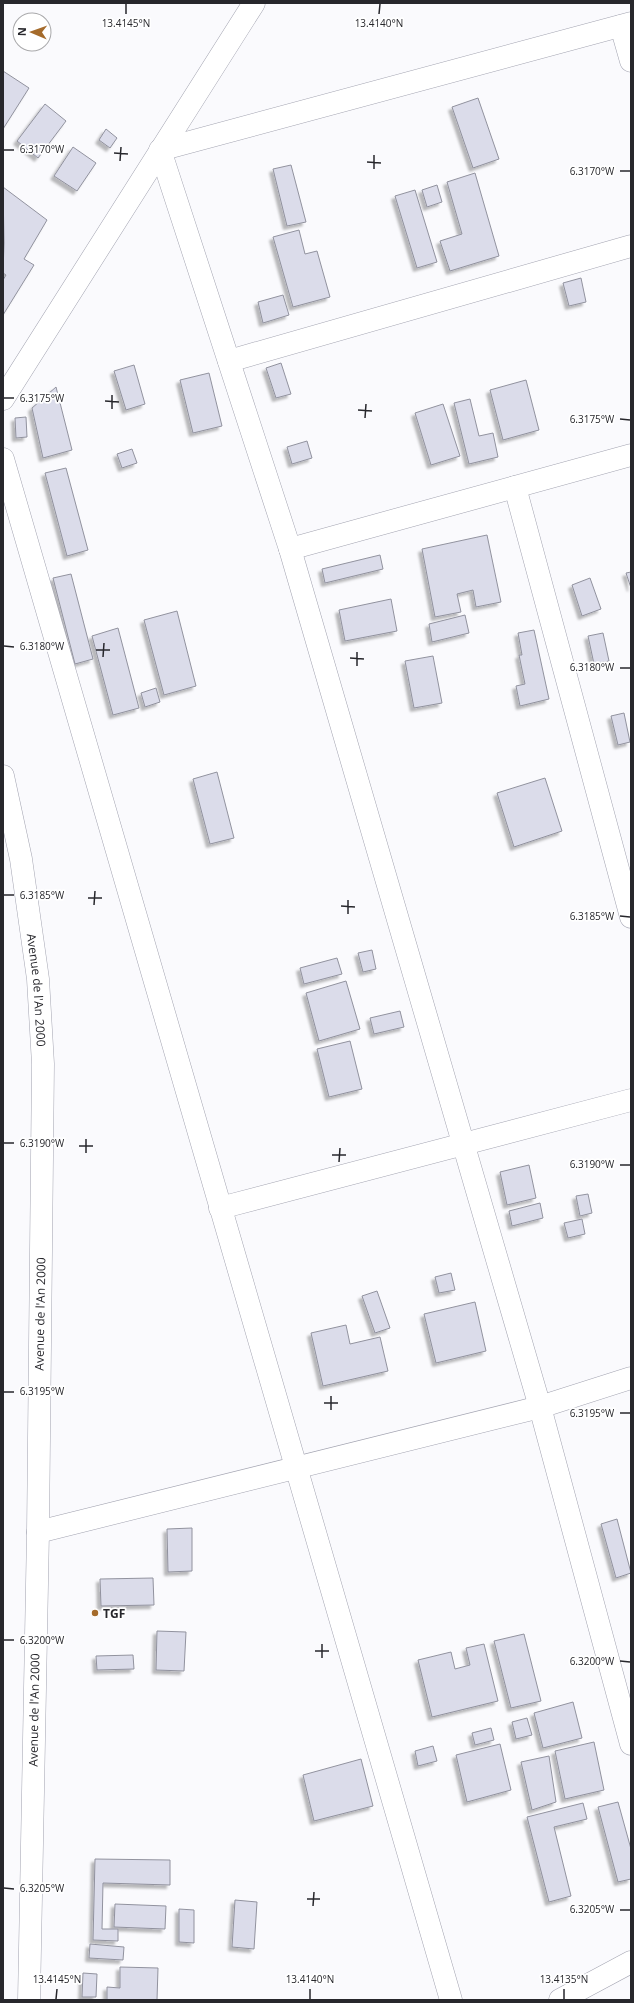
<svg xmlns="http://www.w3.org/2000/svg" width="634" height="2003" font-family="'Open Sans',sans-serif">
  <defs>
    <filter id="shadow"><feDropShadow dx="-3.5" dy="3.5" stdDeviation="1" flood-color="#0004"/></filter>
  </defs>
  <rect width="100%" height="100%" fill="#fafafd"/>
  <g fill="#dbdcea" stroke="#91929e" filter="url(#shadow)">
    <path d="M3,71L29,88L3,129Z"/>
    <path d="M478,98L499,159L473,168L452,107Z"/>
    <path d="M45,104L66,121L38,158L17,141Z"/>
    <path d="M106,129L117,138L110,148L99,140Z"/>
    <path d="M73,147L96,163L77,191L54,176Z"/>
    <path d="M291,165L306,222L287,226L273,169Z"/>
    <path d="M475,173L499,256L450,271L440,241L462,234L447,182Z"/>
    <path d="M437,185L442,202L427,207L422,190Z"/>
    <path d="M3,187L47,220L24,259L34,265L3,315V280L6,275L3,273L4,243Z"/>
    <path d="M415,190L437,262L417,268L395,196Z"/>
    <path d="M299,230L305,254L317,251L330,297L293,307L273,237Z"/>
    <path d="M581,278L586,302L569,306L563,283Z"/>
    <path d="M283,295L289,315L263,323L258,302Z"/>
    <path d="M281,363L291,394L276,398L266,368Z"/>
    <path d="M134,365L145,404L126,410L114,371Z"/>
    <path d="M209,373L222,426L193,433L180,380Z"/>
    <path d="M526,380L539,430L503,440L490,390Z"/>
    <path d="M56,387L72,450L43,458L32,408Z"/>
    <path d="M470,399L479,436L493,433L498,457L469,464L454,403Z"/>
    <path d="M443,404L460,456L431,465L415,413Z"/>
    <path d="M26,417L27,437L16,438L15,418Z"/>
    <path d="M307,441L312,458L292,464L287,447Z"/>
    <path d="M132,449L137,463L122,468L117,454Z"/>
    <path d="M66,468L88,550L67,556L45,473Z"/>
    <path d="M487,535L501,602L476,607L473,590L457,594L461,612L435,617L422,549Z"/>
    <path d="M380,555L383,569L325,583L322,569Z"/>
    <path d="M631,572V588L626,573Z"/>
    <path d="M71,574L93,659L75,664L53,578Z"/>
    <path d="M590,578L601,609L582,616L572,585Z"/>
    <path d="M391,599L397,631L345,641L339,610Z"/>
    <path d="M177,611L196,686L164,695L144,620Z"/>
    <path d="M465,615L469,633L432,642L429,624Z"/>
    <path d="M118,628L139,708L113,715L92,636Z"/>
    <path d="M534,630L549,699L520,706L516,686L525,684L519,655H522L518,633Z"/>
    <path d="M603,633L609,661L594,664L588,636Z"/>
    <path d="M433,656L442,703L414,708L405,661Z"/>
    <path d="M156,688L160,702L145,707L141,693Z"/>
    <path d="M624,713L630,742L618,745L611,716Z"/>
    <path d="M217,772L234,838L210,844L193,779Z"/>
    <path d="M545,778L562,831L514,847L497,793Z"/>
    <path d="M372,950L376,969L363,972L358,953Z"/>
    <path d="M337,958L342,974L304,984L300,968Z"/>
    <path d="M346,981L360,1029L319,1041L306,993Z"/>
    <path d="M400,1011L404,1027L374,1034L370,1018Z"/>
    <path d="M350,1041L362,1089L329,1097L317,1049Z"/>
    <path d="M529,1165L536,1198L507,1205L500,1172Z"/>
    <path d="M588,1194L592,1213L580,1216L576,1196Z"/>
    <path d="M540,1203L543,1218L512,1226L509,1211Z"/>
    <path d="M582,1219L585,1234L568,1238L564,1223Z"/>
    <path d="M451,1273L455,1290L439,1293L435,1277Z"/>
    <path d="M377,1291L390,1328L375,1333L362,1296Z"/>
    <path d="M475,1302L486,1351L436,1363L424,1314Z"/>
    <path d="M346,1325L350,1344L380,1337L388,1371L323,1386L311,1333Z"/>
    <path d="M617,1519L631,1573L616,1578L601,1524Z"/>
    <path d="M192,1528V1571L168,1572L167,1529Z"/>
    <path d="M153,1578L154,1605L101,1606L100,1579Z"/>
    <path d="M157,1631L186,1632L184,1671L156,1670Z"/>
    <path d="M524,1634L541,1701L511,1708L494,1641Z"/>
    <path d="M484,1644L498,1701L432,1717L418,1660L451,1652L455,1669L470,1665L466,1648Z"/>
    <path d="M133,1655L134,1669L97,1670L96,1656Z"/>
    <path d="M573,1702L582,1738L543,1748L534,1713Z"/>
    <path d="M527,1718L532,1735L516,1739L512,1722Z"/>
    <path d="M491,1728L494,1740L475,1745L472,1733Z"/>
    <path d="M594,1742L604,1790L565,1799L555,1751Z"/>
    <path d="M500,1744L511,1790L467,1802L456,1755Z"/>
    <path d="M433,1746L437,1761L418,1766L415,1751Z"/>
    <path d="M549,1756L556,1802L532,1810L521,1762Z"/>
    <path d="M361,1759L373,1806L314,1821L303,1775Z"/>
    <path d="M618,1802L631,1849V1879L618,1882L598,1807Z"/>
    <path d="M583,1803L587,1819L554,1827L571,1896L549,1902L527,1817Z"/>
    <path d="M95,1859L170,1860V1885L103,1883L102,1929H118V1941L93,1940Z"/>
    <path d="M235,1900L257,1902L254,1949L232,1947Z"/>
    <path d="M115,1904L166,1906L165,1929L114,1927Z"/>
    <path d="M179,1909L194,1910V1943L179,1942Z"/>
    <path d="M90,1944L124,1947L123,1960L89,1958Z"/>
    <path d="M120,1967L158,1968L157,2000H107V1987L120,1988Z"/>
    <path d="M83,1973L97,1974L96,1997H82Z"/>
  </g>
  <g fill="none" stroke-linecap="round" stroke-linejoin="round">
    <g stroke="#a3a4b1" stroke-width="23">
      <g id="street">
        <path d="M631,23L160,150L290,549L540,1407L631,1744"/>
        <path d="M621,26L631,61"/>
        <path d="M229,361L631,246"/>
        <path d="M3,399L254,3"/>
        <path d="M3,459L451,2000"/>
        <path d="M515,487L631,917"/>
        <path d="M290,549L631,455"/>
        <path d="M220,1208L631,1100"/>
        <path d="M38,1532L540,1407L631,1378"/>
        <path d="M560,2000L631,1962"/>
      </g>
    </g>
    <g stroke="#a3a4b1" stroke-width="23">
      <g id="primary">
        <path id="s1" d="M3,776L21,859L38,979L43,1064L38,1532L29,2000"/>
      </g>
    </g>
    <use href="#street" stroke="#fff" stroke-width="22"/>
    <use href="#primary" stroke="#fff" stroke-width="22"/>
  </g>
  <path fill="none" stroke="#27272c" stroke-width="1.5" d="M126,14V4M379,14L380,4M4,150H14M114,153L128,154M120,161L121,147M367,162L381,163M374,169V155M620,171H630M4,398H14M105,401L119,402M112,409V395M358,410L372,411M365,418L366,404M620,419L630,420M4,646L14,647M96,650H110M103,657L104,643M350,658L364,659M357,666V652M620,668H630M4,895H14M88,898H102M94,905L95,891M341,906L355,907M348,914V900M620,916L630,917M4,1143H14M79,1146H93M86,1153V1139M332,1155H346M339,1162L340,1148M620,1165H630M4,1392H14M324,1403H338M331,1410V1396M620,1413H630M4,1640H14M315,1651H329M322,1658V1644M620,1661L630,1662M4,1888L14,1889M307,1899H320M313,1906L314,1892M620,1910H630M56,1999L57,1989M310,1999V1989M564,1999V1989"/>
  <circle fill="#a56b2b" stroke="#fff" stroke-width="1.5" cx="95" cy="1613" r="4"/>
  <g text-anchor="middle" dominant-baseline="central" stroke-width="3.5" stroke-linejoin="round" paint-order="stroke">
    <g font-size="12" fill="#27272c" stroke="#fff">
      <text stroke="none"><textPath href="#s1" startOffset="217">Avenue de l'An 2000</textPath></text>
      <text transform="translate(40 1314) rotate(-89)">Avenue de l'An 2000</text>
      <text transform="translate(34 1710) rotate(-89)">Avenue de l'An 2000</text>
    </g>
    <g font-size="12" font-weight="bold" fill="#27272c" stroke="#fff" text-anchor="start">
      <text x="103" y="1613">TGF</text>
    </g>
  </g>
  <g font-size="10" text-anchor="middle" fill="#27272c" stroke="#fff" stroke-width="3.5" stroke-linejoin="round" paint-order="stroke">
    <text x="126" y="27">13.4145°N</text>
    <text x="379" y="27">13.4140°N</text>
    <text x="42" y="153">6.3170°W</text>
    <text x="592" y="175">6.3170°W</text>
    <text x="42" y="402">6.3175°W</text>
    <text x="592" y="423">6.3175°W</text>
    <text x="42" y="650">6.3180°W</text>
    <text x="592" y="671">6.3180°W</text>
    <text x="42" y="899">6.3185°W</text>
    <text x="592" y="920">6.3185°W</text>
    <text x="42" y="1147">6.3190°W</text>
    <text x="592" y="1168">6.3190°W</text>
    <text x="42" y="1395">6.3195°W</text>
    <text x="592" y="1417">6.3195°W</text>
    <text x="42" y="1644">6.3200°W</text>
    <text x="592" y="1665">6.3200°W</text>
    <text x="42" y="1892">6.3205°W</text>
    <text x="592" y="1913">6.3205°W</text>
    <text x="57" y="1983">13.4145°N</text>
    <text x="310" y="1983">13.4140°N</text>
    <text x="564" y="1983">13.4135°N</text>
  </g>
  <rect width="634" height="2003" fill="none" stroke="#27272c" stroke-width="8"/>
  <g transform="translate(32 32) rotate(272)"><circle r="19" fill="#ffffff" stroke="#a9a9ab"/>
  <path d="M0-3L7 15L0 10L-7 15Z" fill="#a56b2b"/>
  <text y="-6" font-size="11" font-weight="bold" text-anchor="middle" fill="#27272c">N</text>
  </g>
</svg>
